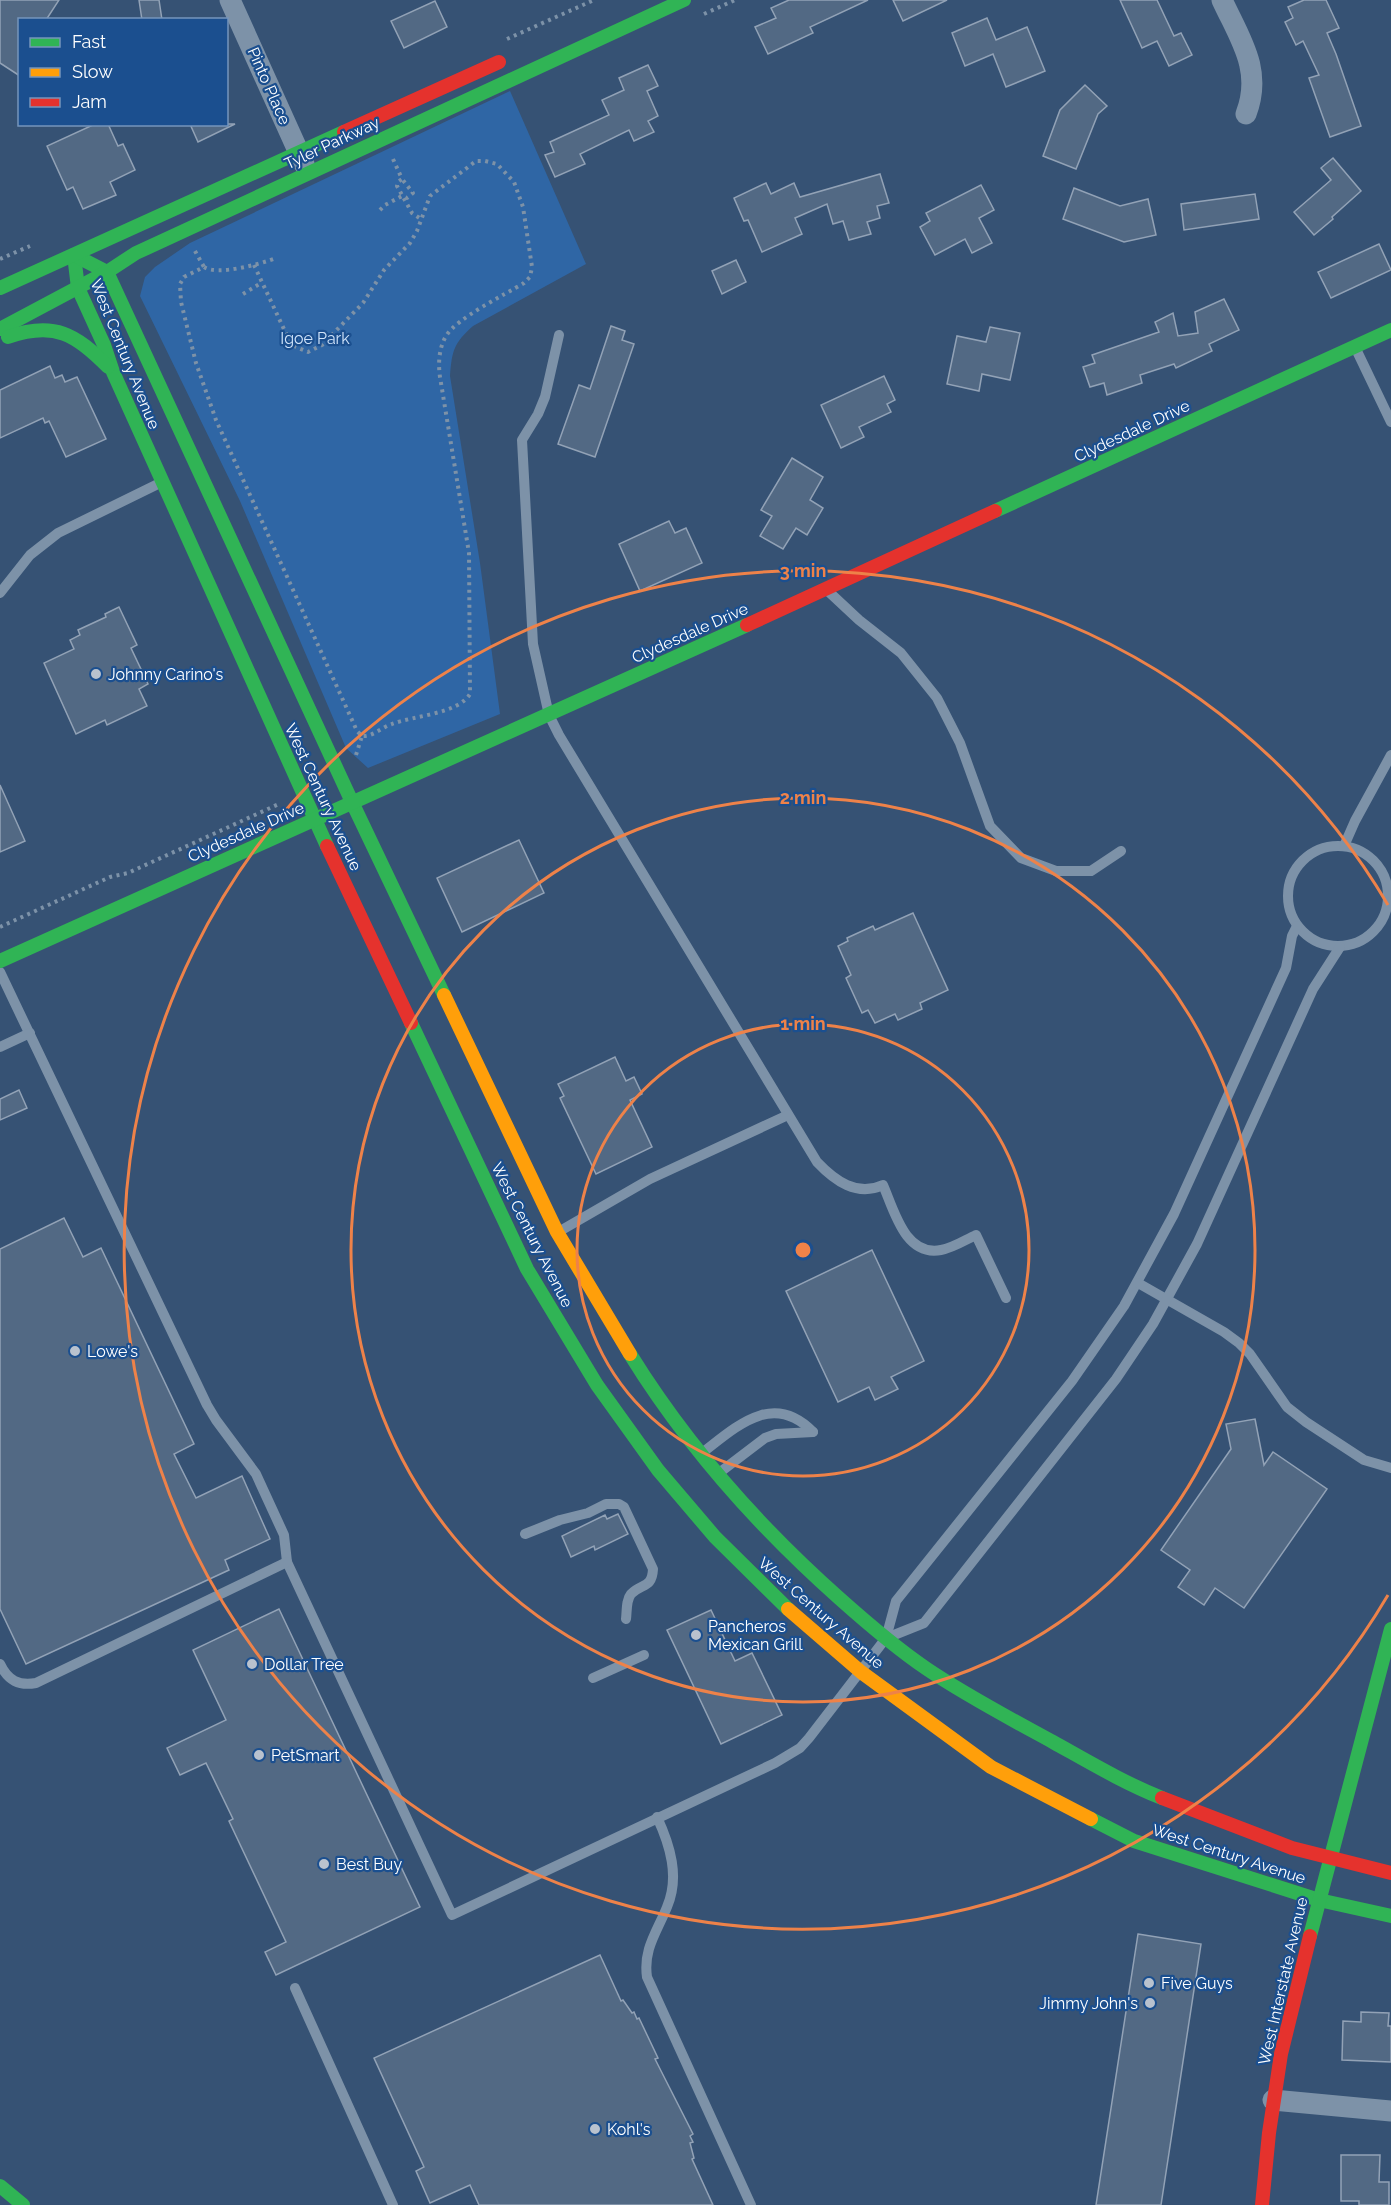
<svg xmlns="http://www.w3.org/2000/svg" width="1391" height="2205" font-family="Raleway,sans-serif">
  <rect width="100%" height="100%" fill="#365274"/>
  <path fill="#2f66a5" d="M510,91L586,264L473,326C454,343 452,350 450,376L480,563L500,714L368,768L346,748L240,501L140,296L145,277L155,267L190,243Z"/>
  <g fill="#526984" stroke="#92a2b6" stroke-width="1.5">
    <path d="M0,0H59L46,20H20V76L0,63Z"/>
    <path d="M139,0H159L162,20H142Z"/>
    <path d="M789,0H868L810,27L813,33L768,54L755,27L776,18L771,8Z"/>
    <path d="M893,0H947L903,21Z"/>
    <path d="M1120,0H1157L1174,36L1181,33L1192,55L1169,66L1157,41L1142,48Z"/>
    <path d="M1304,0H1326L1339,28L1327,33L1336,54L1361,126L1330,137L1309,78L1319,75L1303,41L1296,45L1285,22L1293,18L1288,7Z"/>
    <path d="M435,1L447,27L404,48L391,21Z"/>
    <path d="M987,18L996,40L1027,27L1045,71L1006,87L993,54L965,66L952,33Z"/>
    <path d="M648,65L658,86L647,91L658,116L648,121L654,132L634,141L629,130L580,154L585,164L555,177L545,155L554,152L550,142L609,115L602,100L624,90L619,78Z"/>
    <path d="M1085,85L1107,106L1098,114L1076,169L1043,156L1060,110Z"/>
    <path d="M95,124H108L118,146L123,144L135,170L110,182L116,195L83,209L73,187L67,190L47,146Z"/>
    <path d="M190,124H235L198,142Z"/>
    <path d="M1333,158L1361,191L1332,217L1333,219L1314,235L1294,212L1331,180L1321,168Z"/>
    <path d="M880,174L889,203L877,206L880,218L867,222L871,234L849,240L843,221L833,224L827,204L795,218L802,234L762,252L748,220L744,221L734,198L766,183L771,194L794,183L800,197Z"/>
    <path d="M981,185L994,210L979,218L992,243L972,253L965,239L935,255L920,227L930,221L926,213Z"/>
    <path d="M1074,188L1120,206L1148,199L1156,235L1124,242L1063,219Z"/>
    <path d="M1255,194L1259,219L1184,230L1181,204Z"/>
    <path d="M1379,244L1391,270L1331,298L1318,272Z"/>
    <path d="M736,260L746,282L722,294L712,271Z"/>
    <path d="M1224,299L1239,330L1209,344L1212,351L1176,368L1174,364L1140,375L1142,383L1107,395L1104,383L1090,387L1083,367L1095,363L1092,355L1159,332L1155,322L1173,313L1178,336L1198,333L1195,312Z"/>
    <path d="M611,326L625,331L622,340L634,344L595,457L558,444L579,385L590,389Z"/>
    <path d="M990,327L1020,333L1010,380L982,374L979,391L947,384L957,336L986,342Z"/>
    <path d="M50,366L55,378L62,375L65,382L77,377L106,439L66,457L49,421L45,423L43,418L0,438V390Z"/>
    <path d="M884,376L895,400L887,404L891,412L859,427L864,437L841,448L821,405Z"/>
    <path d="M792,458L823,477L810,500L823,508L807,535L796,528L783,549L760,536L772,516L761,510Z"/>
    <path d="M669,521L675,533L686,528L702,563L640,591L619,544Z"/>
    <path d="M119,607L137,645L131,648L148,684L139,689L147,706L107,725L105,720L76,734L44,663L74,649L70,640L80,635L78,630L106,617L105,614Z"/>
    <path d="M0,785L25,841L0,852Z"/>
    <path d="M519,840L544,893L462,932L437,878Z"/>
    <path d="M913,913L948,990L920,1003L922,1009L898,1020L895,1014L875,1023L868,1010L862,1013L846,978L851,975L838,946L848,941L847,938L873,926L875,930Z"/>
    <path d="M615,1057L626,1081L634,1077L642,1094L630,1100L652,1147L596,1174L560,1098L564,1096L558,1084Z"/>
    <path d="M19,1090L27,1108L0,1120V1099Z"/>
    <path d="M64,1218L83,1257L101,1248L194,1444L174,1454L196,1498L242,1476L270,1539L225,1560L229,1570L26,1664L0,1609V1249Z"/>
    <path d="M872,1250L924,1361L891,1377L898,1389L875,1400L869,1387L838,1402L786,1291Z"/>
    <path d="M1255,1419L1264,1465L1273,1452L1327,1489L1244,1608L1215,1588L1204,1605L1178,1587L1190,1570L1161,1550L1231,1449L1226,1424Z"/>
    <path d="M618,1514L628,1534L595,1550L594,1546L571,1557L562,1536L605,1515L607,1519Z"/>
    <path d="M279,1609L420,1907L276,1975L265,1952L286,1942L229,1821L233,1819L206,1763L180,1775L167,1748L226,1720L193,1650Z"/>
    <path d="M711,1610L735,1661L752,1653L782,1715L721,1744L667,1630Z"/>
    <path d="M1138,1934L1201,1944L1161,2205H1096Z"/>
    <path d="M600,1955L621,2001L623,2000L632,2013L634,2012L637,2019L639,2018L658,2058L655,2059L693,2134L690,2136L693,2142L690,2143L694,2158L692,2159L713,2205H479L470,2185L430,2203L416,2171L424,2167L374,2058Z"/>
    <path d="M1361,2012L1389,2013L1388,2026H1391V2062L1342,2060L1343,2021L1361,2022Z"/>
    <path d="M1341,2155H1380L1379,2182H1389V2205H1359V2201H1341Z"/>
  </g>
  <g fill="none" stroke-linecap="round" stroke-linejoin="round">
    <g stroke="#7d92a8" stroke-width="4" stroke-dasharray="3 4.5" stroke-linecap="butt">
      <path d="M704,14L735,0"/>
      <path d="M507,39L594,0"/>
      <path d="M393,159L402,179L398,182L397,186L412,213L421,219"/>
      <path d="M380,210L385,205L402,196L407,198L413,193L402,179"/>
      <path d="M195,251L204,267"/>
      <path d="M0,259L30,246"/>
      <path d="M254,265L290,342L296,347L308,352L322,345L363,303L384,270L410,243L417,231L430,196L476,161H485L497,164L514,182L523,207L532,267L530,277L524,283C504,295 457,318 446,336C439,348 438,363 440,377L469,553L470,694C458,714 412,716 392,724C382,727 373,737 362,736L357,731L216,420L196,363L181,302L180,284L184,277L204,267C217,276 261,264 276,258"/>
      <path d="M243,294L261,283"/>
      <path d="M356,755L362,736"/>
      <path d="M0,927L110,877L128,873L281,803"/>
    </g>
    <g stroke="#7d92a8" stroke-width="10">
      <path d="M559,335L545,397L538,414L522,440L533,644L549,715L559,735L817,1162C835,1181 857,1197 883,1185C894,1210 905,1257 941,1250C953,1248 965,1240 976,1235L1006,1298"/>
      <path d="M1355,347L1391,422"/>
      <path d="M829,592L859,620L901,653L937,698L960,743L990,826L1021,858L1056,871H1091L1121,851"/>
      <path d="M0,593L30,555L58,533L160,483"/>
      <circle cx="1338" cy="896" r="50"/>
      <path d="M1344,846L1355,821L1391,755"/>
      <path d="M0,972L207,1405L216,1420L256,1474L284,1535L287,1562L452,1915L775,1763L800,1748L809,1738L886,1638L896,1601L1072,1381L1124,1306L1174,1214L1286,968L1292,936L1297,926"/>
      <path d="M0,1047L30,1033"/>
      <path d="M560,1231L650,1179L788,1115"/>
      <path d="M1138,1283L1224,1332L1239,1343L1250,1354L1287,1407L1306,1422L1364,1460L1391,1468"/>
      <path d="M702,1453C737,1426 773,1391 813,1432"/>
      <path d="M719,1473L765,1438L776,1434L813,1432"/>
      <path d="M525,1534L560,1520L588,1513L606,1504H619L624,1507L653,1569C652,1589 641,1583 631,1594C626,1600 627,1611 626,1619"/>
      <path d="M889,1637L924,1623L1116,1379L1153,1324L1197,1244L1313,989L1340,947"/>
      <path d="M0,1664C8,1681 19,1686 36,1683L287,1562"/>
      <path d="M593,1678L644,1655"/>
      <path d="M657,1817C670,1845 680,1877 667,1907C657,1932 643,1949 647,1977L751,2205"/>
      <path d="M295,1988L393,2205"/>
    </g>
    <g stroke="#7d92a8" stroke-width="21">
      <path d="M230,0L304,164"/>
      <path d="M1222,0C1240,39 1263,70 1246,114"/>
      <path d="M1273,2100L1391,2111"/>
    </g>
    <g stroke="#30b455" stroke-width="14">
      <path d="M74,255L78,288L104,345L113,372L327,846"/>
      <path d="M74,255L107,272L352,802L444,995"/>
      <path d="M0,288L344,132"/>
      <path d="M0,329L107,272L136,253L684,0"/>
      <path d="M8,337C54,321 76,334 108,367"/>
      <path d="M995,511L1391,330"/>
      <path d="M0,961L747,625"/>
      <path d="M411,1023L527,1269L597,1385L658,1470L715,1537L788,1609"/>
      <path d="M630,1354C687,1446 758,1526 839,1598C867,1623 896,1648 927,1669C967,1696 1011,1719 1053,1742C1089,1762 1124,1783 1162,1798"/>
      <path d="M1091,1819L1134,1841L1319,1900L1391,1916"/>
      <path d="M1310,1936L1391,1629"/>
      <path d="M0,2186L23,2205"/>
    </g>
    <g stroke="#ff9f0a" stroke-width="14">
      <path d="M444,995L557,1232L630,1354"/>
      <path d="M788,1609L861,1672L991,1767L1091,1819"/>
    </g>
    <g stroke="#e5322d" stroke-width="14">
      <path d="M344,132L499,62"/>
      <path d="M747,625L995,511"/>
      <path d="M327,846L411,1023"/>
      <path d="M1162,1798L1292,1848L1391,1873"/>
      <path d="M1262,2205L1269,2133L1281,2054L1310,1936"/>
    </g>
  </g>
  <g fill="none" stroke="#ee8249" stroke-width="3">
    <circle cx="803" cy="1250" r="226"/>
    <circle cx="803" cy="1250" r="452"/>
    <path d="M1388 1595A679 679 0 1 1 1388 905"/>
  </g>
  <g fill="#b9c2ce" stroke="#1b4f8f" stroke-width="2">
    <circle cx="96" cy="674" r="6"/>
    <circle cx="75" cy="1351" r="6"/>
    <circle cx="696" cy="1635" r="6"/>
    <circle cx="252" cy="1664" r="6"/>
    <circle cx="259" cy="1755" r="6"/>
    <circle cx="324" cy="1864" r="6"/>
    <circle cx="1149" cy="1983" r="6"/>
    <circle cx="1150" cy="2003" r="6"/>
    <circle cx="595" cy="2129" r="6"/>
  </g>
  <g text-anchor="middle" dominant-baseline="central" stroke-width="4.5" stroke-linejoin="round" paint-order="stroke">
    <g font-size="16" fill="#fff" stroke="#1b4f8f">
      <text transform="translate(269 86) rotate(66)">Pinto Place</text>
      <text transform="translate(332 143) rotate(-25)">Tyler Parkway</text>
      <text transform="translate(125 354) rotate(68)">West Century Avenue</text>
      <text transform="translate(1132 431) rotate(-25)">Clydesdale Drive</text>
      <text transform="translate(690 633) rotate(-24)">Clydesdale Drive</text>
      <text transform="translate(323 797) rotate(65)">West Century Avenue</text>
      <text transform="translate(246 832) rotate(-24)">Clydesdale Drive</text>
      <text transform="translate(532 1235) rotate(63)">West Century Avenue</text>
      <text transform="translate(821 1613) rotate(41)">West Century Avenue</text>
      <text transform="translate(1229 1854) rotate(18)">West Century Avenue</text>
      <text transform="translate(1283 1981) rotate(-77)">West Interstate Avenue</text>
    </g>
    <g font-size="16" fill="#cfe3fa" stroke="#1b4f8f">
      <text x="315" y="338">Igoe Park</text>
    </g>
    <g font-size="16" fill="#fff" stroke="#1b4f8f" text-anchor="start">
      <text x="108" y="674">Johnny Carino's</text>
      <text x="87" y="1351">Lowe's</text>
      <text x="708" y="1626">Pancheros<tspan x="708" dy="18">Mexican Grill</tspan></text>
      <text x="264" y="1664">Dollar Tree</text>
      <text x="271" y="1755">PetSmart</text>
      <text x="336" y="1864">Best Buy</text>
      <text x="1161" y="1983">Five Guys</text>
      <text x="1138" y="2003" text-anchor="end">Jimmy John's</text>
      <text x="607" y="2129">Kohl's</text>
    </g>
  </g>
  <circle cx="803" cy="1250" r="9" fill="#ee8249" stroke="#1b4f8f" stroke-width="3"/>
  <g font-size="18" text-anchor="middle" font-weight="bold" fill="#ee8249" stroke="#1b4f8f" stroke-width="4.5" stroke-linejoin="round" paint-order="stroke">
    <text x="803" y="577">3 min</text>
    <text x="803" y="804">2 min</text>
    <text x="803" y="1030">1 min</text>
  </g>
  <rect x="18" y="18" width="210" height="108" fill="#1b4f8f" stroke="#7695bc" stroke-width="1.5"/>
  <rect x="30" y="38" width="30" height="9" fill="#30b455" stroke="#7695bc" stroke-width="1.5"/>
  <text x="72" y="48" font-size="18" fill="#ffffff">Fast</text>
  <rect x="30" y="68" width="30" height="9" fill="#ff9f0a" stroke="#7695bc" stroke-width="1.5"/>
  <text x="72" y="78" font-size="18" fill="#ffffff">Slow</text>
  <rect x="30" y="98" width="30" height="9" fill="#e5322d" stroke="#7695bc" stroke-width="1.5"/>
  <text x="72" y="108" font-size="18" fill="#ffffff">Jam</text>
</svg>
